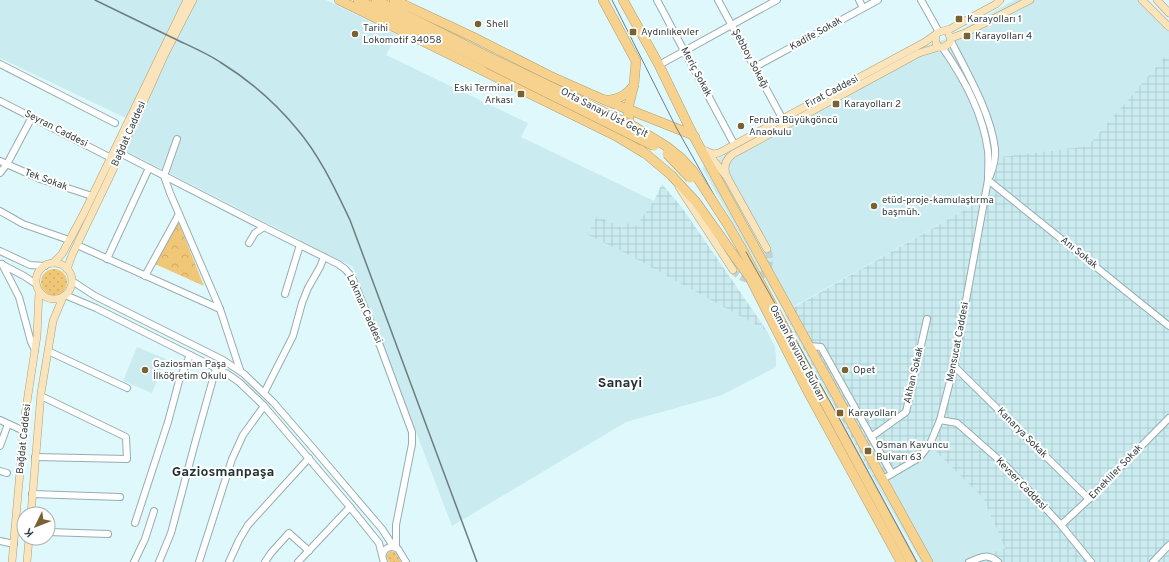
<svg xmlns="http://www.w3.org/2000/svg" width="1169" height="562" font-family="Overpass,sans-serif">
  <defs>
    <pattern id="industrial-grid" width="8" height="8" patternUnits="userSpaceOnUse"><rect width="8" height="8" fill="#caebf0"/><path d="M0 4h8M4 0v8" fill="none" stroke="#aecbcf"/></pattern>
    <pattern id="grass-dots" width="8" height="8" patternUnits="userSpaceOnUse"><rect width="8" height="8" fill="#f0c677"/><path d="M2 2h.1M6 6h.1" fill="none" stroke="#ceab68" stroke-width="1.8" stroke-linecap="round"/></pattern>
    <pattern id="park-crowns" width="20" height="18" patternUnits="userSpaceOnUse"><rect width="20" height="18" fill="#f0c677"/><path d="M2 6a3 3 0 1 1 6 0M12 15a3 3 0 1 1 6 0" fill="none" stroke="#ceab68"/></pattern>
  </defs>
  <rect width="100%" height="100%" fill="#dff8fb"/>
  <g fill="#caebf0">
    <path d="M0,0H326L397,35L386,55L528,123L521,137L654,201L635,227L588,235L623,252L767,331L775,347L776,357V367L722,395L626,422L452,526L353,267L126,151L132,121L0,58Z"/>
    <path d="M1014,0H1146L1169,21V52L1088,146L999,157L991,195L784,312L702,168L913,51L943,40Z"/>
    <path d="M137,347L166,359L152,393L123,381Z"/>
    <path d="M932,448L983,498L1005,548L967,562H921L875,481Z"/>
  </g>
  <g fill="url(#industrial-grid)">
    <path d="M1169,52V562H967L1005,548L983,498L932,448L875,481L784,313L991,195L999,157L1088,146Z"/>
    <path d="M662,184L683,209L767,331L623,252L588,235L597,216L622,228L625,222L635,227L654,201Z"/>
  </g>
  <g fill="url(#grass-dots)">
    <circle cx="54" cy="282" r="13"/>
    <path d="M390,551L395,552L401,562H389L386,556Z"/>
  </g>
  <path fill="url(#park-crowns)" d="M177,218L204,286L155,264Z"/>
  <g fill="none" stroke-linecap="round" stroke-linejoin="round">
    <path stroke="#bdd3d6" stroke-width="7" stroke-dasharray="7 3.5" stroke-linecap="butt" d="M733,270C748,291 779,273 767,249"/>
    <g stroke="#96adb0" stroke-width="8">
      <g id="minor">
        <path d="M657,0L734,144"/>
        <path d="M718,0L782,118"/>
        <path d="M859,0L863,8"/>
        <path d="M921,0L939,32"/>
        <path d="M951,41C967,73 991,113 995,149C996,158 993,168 990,176"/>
        <path d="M0,64L115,123"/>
        <path d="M659,65L777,0"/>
        <path d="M755,67L878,0"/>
        <path d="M0,101L111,158"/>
        <path d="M177,139L164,176L170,193L220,309L240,370"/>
        <path d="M120,153L264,227L338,264L345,269L352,277L379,343L412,432V444L396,525V547"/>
        <path d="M0,161L40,179L92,196"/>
        <path d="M0,173L7,164L32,117"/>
        <path d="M988,180L1169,326"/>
        <path d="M0,211L23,224L69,240"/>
        <path d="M249,243L255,233L264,227"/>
        <path d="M77,245L220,309"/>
        <path d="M0,251L30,265L45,266"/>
        <path d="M107,259L149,168"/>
        <path d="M1,264L24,276L36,284"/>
        <path d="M2,264L19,297L31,342L35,350"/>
        <path d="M145,276L179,214"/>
        <path d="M72,281L95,296L223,360L244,374L273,402L313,448L382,529L393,546"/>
        <path d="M285,294L300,245"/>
        <path d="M65,295L96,308L216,368L229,375L239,382L264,406L350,507L379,543L382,555"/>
        <path d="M810,346L821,347L892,474"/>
        <path d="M48,351L127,388"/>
        <path d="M954,366L1089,499"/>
        <path d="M264,393L293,336L302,303L308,288L320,267L324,257"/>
        <path d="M0,420L24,431"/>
        <path d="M940,420L957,423L1007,467L1061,525L1091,562"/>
        <path d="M871,437L906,412L927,319"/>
        <path d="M0,446L8,424"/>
        <path d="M35,457L127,459L126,437L41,396"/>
        <path d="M0,471L7,473"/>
        <path d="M883,479L919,458L930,444L940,420L954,366L988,180C988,170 989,161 988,151C983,113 964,78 942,47"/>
        <path d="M32,494L120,497"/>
        <path d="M135,523L168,422L179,381L190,355"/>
        <path d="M1061,525L1089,499L1169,418"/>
        <path d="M48,532L108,534"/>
        <path d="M0,541L14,544"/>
        <path d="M134,562L145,539L154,511"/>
        <path d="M159,562L171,533L195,443L216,368"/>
        <path d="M199,562L232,459L243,435L264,406"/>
        <path d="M229,562L239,540L248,525L309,458"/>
        <path d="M265,562L271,553L289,533L309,551"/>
        <path d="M298,562L350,507"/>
        <path d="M384,562C379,552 388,543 398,549L406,562"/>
        <path d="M969,562C981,558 987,552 998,562"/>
        <path d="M1153,562L1169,545"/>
      </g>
    </g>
    <g stroke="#b29f73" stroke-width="8">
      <g id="major">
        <path d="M1142,0L1169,27"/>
        <path d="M1157,0L1169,13"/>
        <path d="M936,36V43L939,47H944L950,43L951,38L949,35"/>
        <path d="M951,38L965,33L1030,0"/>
        <path d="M706,151L713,154L719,153L925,42L939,32L950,29L996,4L1000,0"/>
        <path d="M706,151L727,177L767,249"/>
        <path d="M727,177C723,168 725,160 733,154L919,53L939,47"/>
        <path d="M679,187L733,270"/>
        <circle cx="54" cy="281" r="18"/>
        <path d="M53,263L62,254L84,213L187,0"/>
        <path d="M67,269L72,255L111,174L164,56L193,0"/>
        <path d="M31,514L41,393L53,321L63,297"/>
        <path d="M12,562L25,415L37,336L39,292"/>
        <path d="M27,562L29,538"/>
      </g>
    </g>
    <g stroke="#b29f73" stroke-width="10">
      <g id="highway">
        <path d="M339,0L616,136L644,153"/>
        <path d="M358,0L487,63"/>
        <path d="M376,0L489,57"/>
        <path d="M394,0L473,37L550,76L602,99L693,135L695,137"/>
        <path d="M603,0L636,61L634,84L628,109L630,129"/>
        <path d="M623,0L659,65L693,135L928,562"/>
        <path d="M606,100C618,100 627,95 634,85"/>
        <path d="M640,149L671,175L696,202L748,275"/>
        <path d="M742,249L911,562"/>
        <path d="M747,272L806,388L901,562"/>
      </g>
    </g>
    <use href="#minor" stroke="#fff" stroke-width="6"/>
    <use href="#major" stroke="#fae4bb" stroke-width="7"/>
    <use href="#highway" stroke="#f6d28e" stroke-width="9"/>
    <path stroke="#6e7d7f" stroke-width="1" d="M612,0L677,129L837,414L917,562"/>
    <path stroke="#6e7d7f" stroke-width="1.5" d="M95,0C120,12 146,25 171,37C187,45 205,52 220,62C249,80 275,102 297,129C320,156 335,189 350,220L477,562"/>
    <g stroke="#b29f73" stroke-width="10" stroke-linecap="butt">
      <g id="highway-bridge">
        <path d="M489,57L635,127L666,146L681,158L693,171L728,225L742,249"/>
        <path d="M487,63L654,146"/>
        <path d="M667,154L690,178"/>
      </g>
    </g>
    <use href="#highway-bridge" stroke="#f6d28e" stroke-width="9"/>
  </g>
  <g fill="#796132" stroke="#fff" stroke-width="1.5">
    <rect x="955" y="15" width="8" height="8" rx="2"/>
    <circle cx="478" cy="24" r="4"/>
    <rect x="629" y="28" width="8" height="8" rx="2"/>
    <circle cx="355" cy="34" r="4"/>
    <rect x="963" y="32" width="8" height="8" rx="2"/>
    <rect x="517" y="90" width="8" height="8" rx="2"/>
    <rect x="832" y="100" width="8" height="8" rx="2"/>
    <circle cx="741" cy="126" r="4"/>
    <circle cx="874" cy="206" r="4"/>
    <circle cx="145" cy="370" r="4"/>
    <circle cx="845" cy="370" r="4"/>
    <rect x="836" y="409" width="8" height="8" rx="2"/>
    <rect x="864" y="447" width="8" height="8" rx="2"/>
  </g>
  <g text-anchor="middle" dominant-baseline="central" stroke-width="4" stroke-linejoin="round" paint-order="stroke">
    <g font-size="10" fill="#353f40" stroke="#fff" text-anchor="start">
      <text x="967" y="19">Karayolları 1</text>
      <text x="486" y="24">Shell</text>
      <text x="363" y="28">Tarihi<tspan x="363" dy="12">Lokomotif 34058</tspan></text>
      <text x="641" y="32">Aydınlıkevler</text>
      <text x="975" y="36">Karayolları 4</text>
      <text x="513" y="88" text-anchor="end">Eski Terminal<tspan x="513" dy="12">Arkası</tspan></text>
      <text x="844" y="104">Karayolları 2</text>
      <text x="749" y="120">Feruha Büyükgöncü<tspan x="749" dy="12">Anaokulu</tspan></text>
      <text x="882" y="200">etüd-proje-kamulaştırma<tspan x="882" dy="12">başmüh.</tspan></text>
      <text x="153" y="364">Gaziosman Paşa<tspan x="153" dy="12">İlköğretim Okulu</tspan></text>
      <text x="853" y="370">Opet</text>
      <text x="848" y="413">Karayolları</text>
      <text x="876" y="445">Osman Kavuncu<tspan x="876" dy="12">Bulvarı 63</tspan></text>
    </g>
    <g font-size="10" fill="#353f40" stroke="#fff">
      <text transform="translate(816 34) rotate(-29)">Kadife Sokak</text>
      <text transform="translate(750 59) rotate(62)">Şebboy Sokağı</text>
      <text transform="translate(696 72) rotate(62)">Meriç Sokak</text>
      <text transform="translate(832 92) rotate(-28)">Fırat Caddesi</text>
      <text transform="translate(604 113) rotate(27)">Orta Sanayi Üst Geçit</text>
      <text transform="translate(56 129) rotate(27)">Seyran Caddesi</text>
      <text transform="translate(129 134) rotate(-66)">Bağdat Caddesi</text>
      <text transform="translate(46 180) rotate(20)">Tek Sokak</text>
      <text transform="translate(1079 253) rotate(39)">Anı Sokak</text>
      <text transform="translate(364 309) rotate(66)">Lokman Caddesi</text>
      <text transform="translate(958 342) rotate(-79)">Mensucat Caddesi</text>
      <text transform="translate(797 353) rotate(62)">Osman Kavuncu Bulvarı</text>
      <text transform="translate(914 375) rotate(-77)">Akhan Sokak</text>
      <text transform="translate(1022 433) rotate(45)">Kanarya Sokak</text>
      <text transform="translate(24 439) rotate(-84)">Bağdat Caddesi</text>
      <text transform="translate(1116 472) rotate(-46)">Emekliler Sokak</text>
      <text transform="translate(1021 484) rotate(46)">Kevser Caddesi</text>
    </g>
    <g font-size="14" font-weight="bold" fill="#1f3336" stroke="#fff">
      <text x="620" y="383">Sanayi</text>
      <text x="223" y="472">Gaziosmanpaşa</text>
    </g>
  </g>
  <g transform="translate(36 526) rotate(227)"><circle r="19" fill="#ffffff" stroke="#aeb2b3"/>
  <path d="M0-3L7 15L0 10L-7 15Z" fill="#796132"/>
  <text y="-6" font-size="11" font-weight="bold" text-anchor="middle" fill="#353f40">K</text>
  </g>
</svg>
